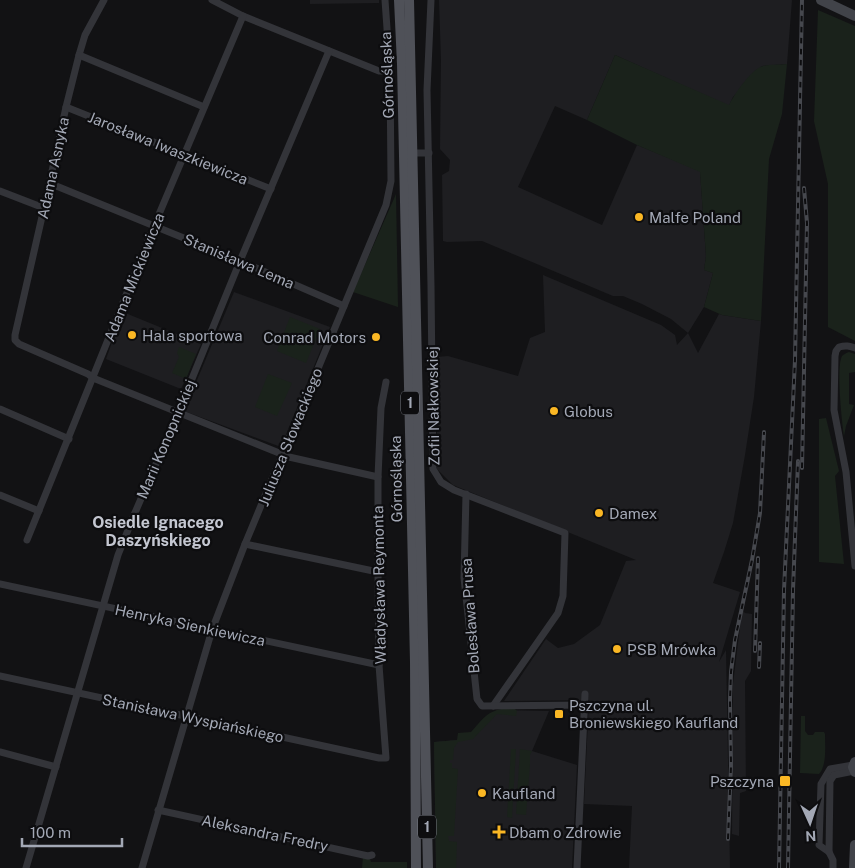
<svg xmlns="http://www.w3.org/2000/svg" width="855" height="868" font-family="'Public Sans',sans-serif">
  <rect width="100%" height="100%" fill="#121214"/>
  <g fill="#1e1e21">
    <path d="M310,0H379V3L310,4Z"/>
    <path d="M439,0H792L787,64L762,66L733,97L729,106L615,55L587,120L555,106L518,187L602,225L637,145L700,171L706,256L704,270L713,273L704,307L688,333L698,353L719,314L722,315L761,321L754,397L745,455L733,523L724,552L713,583L740,592L719,662L726,650L730,868H629L632,806L584,804L589,700L504,701L546,639L558,648L574,644L600,625L626,561L636,560L453,485L437,469V357L448,356L518,376L530,338L545,332L543,275L661,325L675,335L677,345L688,333L671,319L642,304L623,296H613L482,241L447,242L443,241L442,175L449,171L450,160L440,149L441,60Z"/>
    <path d="M234,292L330,327L281,447L184,411Z"/>
    <path d="M123,312L201,344L181,389L106,359Z"/>
    <path d="M742,610L745,613L752,614L751,671L745,681L746,791L740,793L739,836L732,834L733,684Z"/>
    <path d="M497,710L549,711L532,751L577,765L572,868H436L434,742L457,740L472,737Z"/>
  </g>
  <g fill="#1a221b">
    <path d="M818,10L855,26V341L828,327V184L814,121Z"/>
    <path d="M615,55L729,105C734,95 751,69 763,66C770,64 780,65 787,64L782,114L769,159L761,321L722,315L704,307L713,273L704,270L706,256L700,172L637,145L587,120Z"/>
    <path d="M396,194L398,307L353,292Z"/>
    <path d="M290,317L320,329L306,363L277,351Z"/>
    <path d="M179,347L196,354L186,379L172,373L179,357L177,353Z"/>
    <path d="M849,352L855,354V372L849,373V404L854,405L846,426L844,436C842,424 836,366 842,356C844,354 846,353 849,352Z"/>
    <path d="M268,374L292,383L277,416L255,407Z"/>
    <path d="M826,418L839,471L835,476L844,564L819,562V419Z"/>
    <path d="M511,707L514,708L517,711L516,716L497,714L473,739L458,742L454,748L453,760H450V763H452V768L458,769L454,836H448L449,841L457,842L456,868H436L434,742L457,740L458,733L471,732C487,714 487,711 511,707Z"/>
    <path d="M801,716H805V731L808,735H813L815,732H824L825,734C825,745 827,766 819,774L800,773Z"/>
    <path d="M511,749H516L512,818L507,817Z"/>
    <path d="M520,749L532,751L530,755V764L526,815L516,814Z"/>
    <path d="M363,856L370,859L371,862H407V868H361H362Z"/>
  </g>
  <g fill="none" stroke-linecap="round" stroke-linejoin="round">
    <g stroke="#333439" stroke-width="7">
      <path d="M104,0L85,35L79,55L66,107L44,208L15,335V340L19,344L88,374L93,378L289,457L378,477"/>
      <path d="M212,0L243,16L379,71H390"/>
      <path d="M431,0L427,90L431,286L433,469L441,482L454,490L565,533L563,596L558,613L493,706"/>
      <path d="M79,55L204,107"/>
      <path d="M66,107L271,189"/>
      <path d="M413,153H429"/>
      <path d="M49,183L240,261L344,306"/>
      <path d="M0,191L44,208"/>
      <path d="M855,348C849,346 846,345 839,347L836,351L835,356L834,410L846,472L855,566"/>
      <path d="M0,409L69,439"/>
      <path d="M466,494L464,578L477,699L482,706L584,705"/>
      <path d="M0,495L39,511"/>
      <path d="M27,540L154,226L243,16"/>
      <path d="M245,544L378,572"/>
      <path d="M0,584L379,665"/>
      <path d="M0,676L379,758H386L379,665L378,572V477L381,408L386,382"/>
      <path d="M0,752L56,767"/>
      <path d="M158,810L368,856L372,855"/>
      <path d="M829,852L819,845L821,784L830,769L853,765"/>
      <path d="M26,868L118,555L134,515L178,413L240,261L329,51"/>
      <path d="M142,868L212,630L245,544L386,205L391,181L390,71L385,0"/>
      <path d="M577,868L585,694"/>
      <path d="M833,868V860L829,852L830,781L834,775L854,771"/>
    </g>
    <g stroke="#414349" stroke-width="10">
      <path d="M821,0L855,16"/>
      <path d="M855,762L853,767L855,772"/>
      <path d="M854,868L855,845"/>
    </g>
    <g stroke="#4f5158" stroke-width="10">
      <path d="M399,0L402,64L415,662L416,868"/>
      <path d="M409,0L428,868"/>
    </g>
    <g stroke="#46484e" stroke-width="4">
      <g id="rail">
        <path d="M802,468L807,223L804,188"/>
        <path d="M755,651L758,558"/>
        <path d="M759,667L760,643"/>
        <path d="M728,839L731,766L730,700L731,672L735,640L752,560L760,513L764,432"/>
        <path d="M779,868L784,590L795,360L802,0"/>
        <path d="M788,868L793,590L798,461"/>
      </g>
    </g>
    <use href="#rail" stroke="#0d0d0f" stroke-width="2" stroke-dasharray="5.5" stroke-linecap="butt"/>
  </g>
  <g fill="#fab724" stroke="#0d0d0f" stroke-width="2">
    <circle cx="639" cy="217" r="5"/>
    <circle cx="132" cy="335" r="5"/>
    <circle cx="376" cy="337" r="5"/>
    <circle cx="554" cy="411" r="5"/>
    <circle cx="599" cy="513" r="5"/>
    <circle cx="617" cy="649" r="5"/>
    <rect x="554" y="709" width="10" height="10" rx="2.5"/>
    <rect x="779" y="775" width="12" height="12" rx="2.5"/>
    <circle cx="482" cy="793" r="5"/>
    <path d="M496.5 824.5h5v5h5v5h-5v5h-5v-5h-5v-5h5z"/>
  </g>
  <g text-anchor="middle" dominant-baseline="central" stroke-width="4.5" stroke-linejoin="round" paint-order="stroke">
    <g fill="#0d0d0f" stroke="#767a83" stroke-width="1">
      <rect x="401" y="391.5" width="18" height="23" rx="4"/>
      <rect x="418" y="815.5" width="18" height="23" rx="4"/>
    </g>
    <g font-size="14" font-weight="bold" fill="#a3a8b5">
      <text x="410" y="403">1</text>
      <text x="427" y="827">1</text>
    </g>
    <g font-size="15" fill="#a3a8b5" stroke="#0d0d0f">
      <text transform="translate(387 75) rotate(-92)">Górnośląska</text>
      <text transform="translate(168 148) rotate(22)">Jarosława Iwaszkiewicza</text>
      <text transform="translate(53 168) rotate(-78)">Adama Asnyka</text>
      <text transform="translate(239 261) rotate(23)">Stanisława Lema</text>
      <text transform="translate(134 277) rotate(-68)">Adama Mickiewicza</text>
      <text transform="translate(433 406) rotate(-91)">Zofii Nałkowskiej</text>
      <text transform="translate(290 437) rotate(-68)">Juliusza Słowackiego</text>
      <text transform="translate(166 439) rotate(-67)">Marii Konopnickiej</text>
      <text transform="translate(396 479) rotate(-91)">Górnośląska</text>
      <text transform="translate(379 585) rotate(-91)">Władysława Reymonta</text>
      <text transform="translate(470 616) rotate(-94)">Bolesława Prusa</text>
      <text transform="translate(190 625) rotate(12)">Henryka Sienkiewicza</text>
      <text transform="translate(193 718) rotate(12)">Stanisława Wyspiańskiego</text>
      <text transform="translate(265 833) rotate(12)">Aleksandra Fredry</text>
    </g>
    <g font-size="15" fill="#a3a8b5" stroke="#0d0d0f" text-anchor="start">
      <text x="649" y="217">Malfe Poland</text>
      <text x="142" y="335">Hala sportowa</text>
      <text x="366" y="337" text-anchor="end">Conrad Motors</text>
      <text x="564" y="411">Globus</text>
      <text x="609" y="513">Damex</text>
      <text x="627" y="649">PSB Mrówka</text>
      <text x="569" y="705">Pszczyna ul.<tspan x="569" dy="17">Broniewskiego Kaufland</tspan></text>
      <text x="774" y="781" text-anchor="end">Pszczyna</text>
      <text x="492" y="793">Kaufland</text>
      <text x="509" y="832">Dbam o Zdrowie</text>
    </g>
    <g font-size="16" font-weight="bold" fill="#c4c7d1" stroke="#0d0d0f">
      <text x="158" y="522">Osiedle Ignacego<tspan x="158" dy="18">Daszyńskiego</tspan></text>
    </g>
  </g>
  <g transform="translate(810 823) rotate(177)" stroke="#0d0d0f" stroke-width="4" paint-order="stroke">
  <path d="M0-4L9 19L0 12L-9 19Z" fill="#a3a8b5"/>
  <text y="-8" font-size="14" font-weight="bold" text-anchor="middle" fill="#a3a8b5">N</text>
  </g>
  <path d="M22 838v8h100v-8" fill="none" stroke="#a3a8b5" stroke-width="2.5"/>
  <text x="30" y="838" font-size="15" fill="#a3a8b5" stroke="#0d0d0f" stroke-width="4" paint-order="stroke">100 m</text>
</svg>
